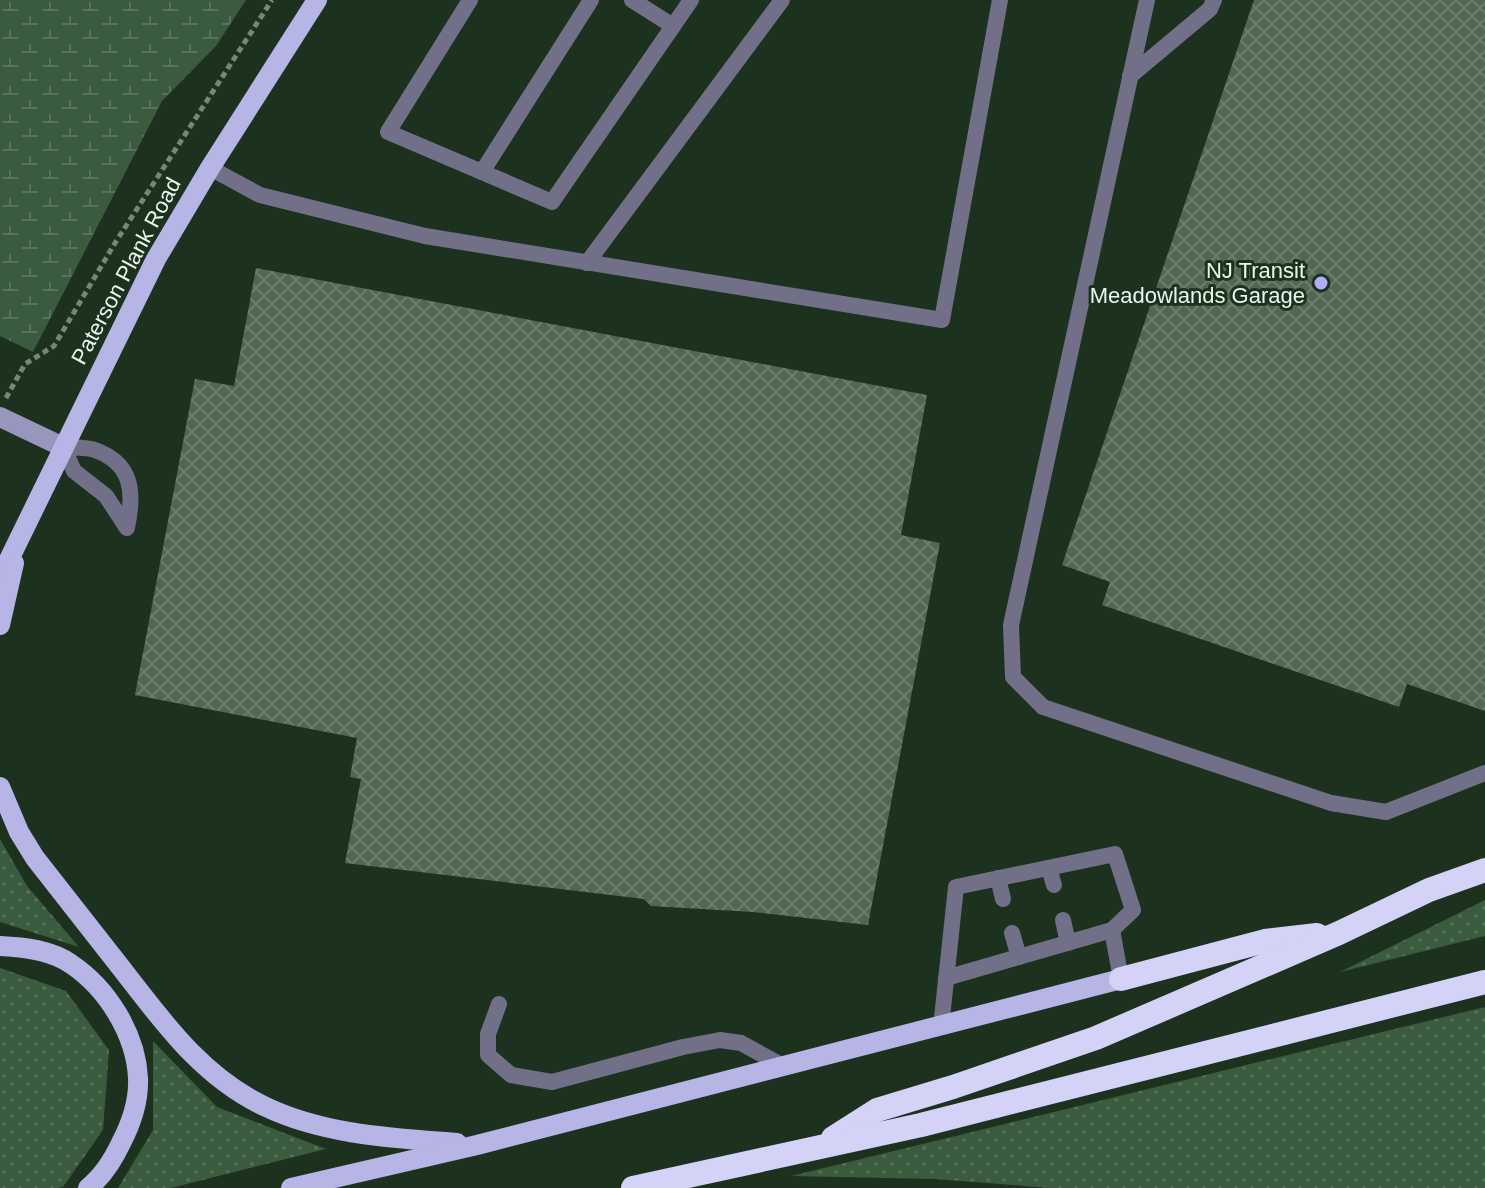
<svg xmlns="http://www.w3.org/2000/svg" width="1485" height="1188" font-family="Helvetica,sans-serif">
  <defs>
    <pattern id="green-dots" width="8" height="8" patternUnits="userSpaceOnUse" patternTransform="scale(2)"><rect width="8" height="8" fill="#3a5b3e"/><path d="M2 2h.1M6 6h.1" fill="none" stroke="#57735a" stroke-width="1.8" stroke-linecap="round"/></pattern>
    <pattern id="wetland-marsh" width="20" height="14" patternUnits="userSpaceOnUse" patternTransform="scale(2)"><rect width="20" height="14" fill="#3a5b3e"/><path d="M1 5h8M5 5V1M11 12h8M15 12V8" fill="none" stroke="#57735a"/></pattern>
    <pattern id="building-cross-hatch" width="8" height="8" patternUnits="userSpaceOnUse" patternTransform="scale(2)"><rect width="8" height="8" fill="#516753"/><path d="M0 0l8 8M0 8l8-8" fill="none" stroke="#6a7e6c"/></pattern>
  </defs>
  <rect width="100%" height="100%" fill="#1d311f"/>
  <g fill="url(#green-dots)">
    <path d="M0,839L27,886L79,947L0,922Z"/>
    <path d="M1485,900V936L1340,972Z"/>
    <path d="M0,968L66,991L109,1050L103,1130L63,1187L59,1188H0Z"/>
    <path d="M1485,1007V1188H1049L936,1179L791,1176Z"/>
    <path d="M153,1041L217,1107L326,1149L171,1188H118L153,1130Z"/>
  </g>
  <path fill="url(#wetland-marsh)" d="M0,0H246L216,46L162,101L33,352L0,336Z"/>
  <g fill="url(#building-cross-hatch)">
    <path d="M1254,0H1485V711L1407,684L1399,707L1102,605L1110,582L1062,565Z"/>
    <path d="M256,268L927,395L901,535L940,543L868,925L753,912L651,906L644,899L345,863L361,779L350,777L357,738L135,695L195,379L234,386Z"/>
  </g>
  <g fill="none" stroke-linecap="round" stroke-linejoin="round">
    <path stroke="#768778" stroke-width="5" stroke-dasharray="6 4" stroke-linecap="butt" d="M6,398L25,364L54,346L115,243L272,0"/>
    <g stroke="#717088" stroke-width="16">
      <path d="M470,0L388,132L552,202L691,0"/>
      <path d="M632,0L673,26"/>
      <path d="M1147,0L1011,625L1013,677L1043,707L1331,803L1386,812L1485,773"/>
      <path d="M1130,76L1210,9L1214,0"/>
      <path d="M210,168L260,195L425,236L942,320L1000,0"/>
      <path d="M482,172L591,0"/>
      <path d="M587,263L782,0"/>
      <path d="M63,447C73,448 86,447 95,450C134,464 134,494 127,528L106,496L74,471Z"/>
      <path d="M1049,868L1054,885"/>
      <path d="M998,878L1003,899"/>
      <path d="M1063,920L1068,943"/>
      <path d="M1012,933L1019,957"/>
      <path d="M946,978L1112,930"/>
      <path d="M499,1004L488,1034V1055L511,1075L552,1082L683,1047L720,1040L741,1043L783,1066"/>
      <path d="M941,1027L956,887L1115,854L1133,910L1112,930L1121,979"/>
    </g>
    <path stroke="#9996bd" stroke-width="20" d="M0,417L63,447"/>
    <g stroke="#b7b4e6" stroke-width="20">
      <path d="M0,578L156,259L210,168L317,0"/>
      <path d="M0,625L14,563"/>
      <path d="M0,787L19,832L35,858C64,895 93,932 122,969C163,1022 203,1078 266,1107C325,1135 393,1138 457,1143"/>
      <path d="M0,946C24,947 51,950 71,964C107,988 136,1034 138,1078C139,1101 131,1124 121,1143C113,1160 103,1176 88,1188"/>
      <path d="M291,1188L477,1145L1121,979"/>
    </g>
    <g stroke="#d4d2f7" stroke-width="24">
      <path d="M1121,979L1265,941L1317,935"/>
      <path d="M833,1138L877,1110L953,1087L1096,1038L1339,933L1429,890L1485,870"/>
      <path d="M633,1188L921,1125L1485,982"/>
    </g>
  </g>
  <circle fill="#b3adf9" stroke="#1d311f" stroke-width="3" cx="1321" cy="283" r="8"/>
  <g text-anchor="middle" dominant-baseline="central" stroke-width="6" stroke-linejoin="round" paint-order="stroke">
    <g font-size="22" fill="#eaf7eb" stroke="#1d311f" text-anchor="end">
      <text x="1305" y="270">NJ Transit<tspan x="1305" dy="25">Meadowlands Garage</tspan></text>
    </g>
    <g font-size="22" fill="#eaf7eb" stroke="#1d311f">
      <text transform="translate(126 271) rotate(-62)">Paterson Plank Road</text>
    </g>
  </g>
</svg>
